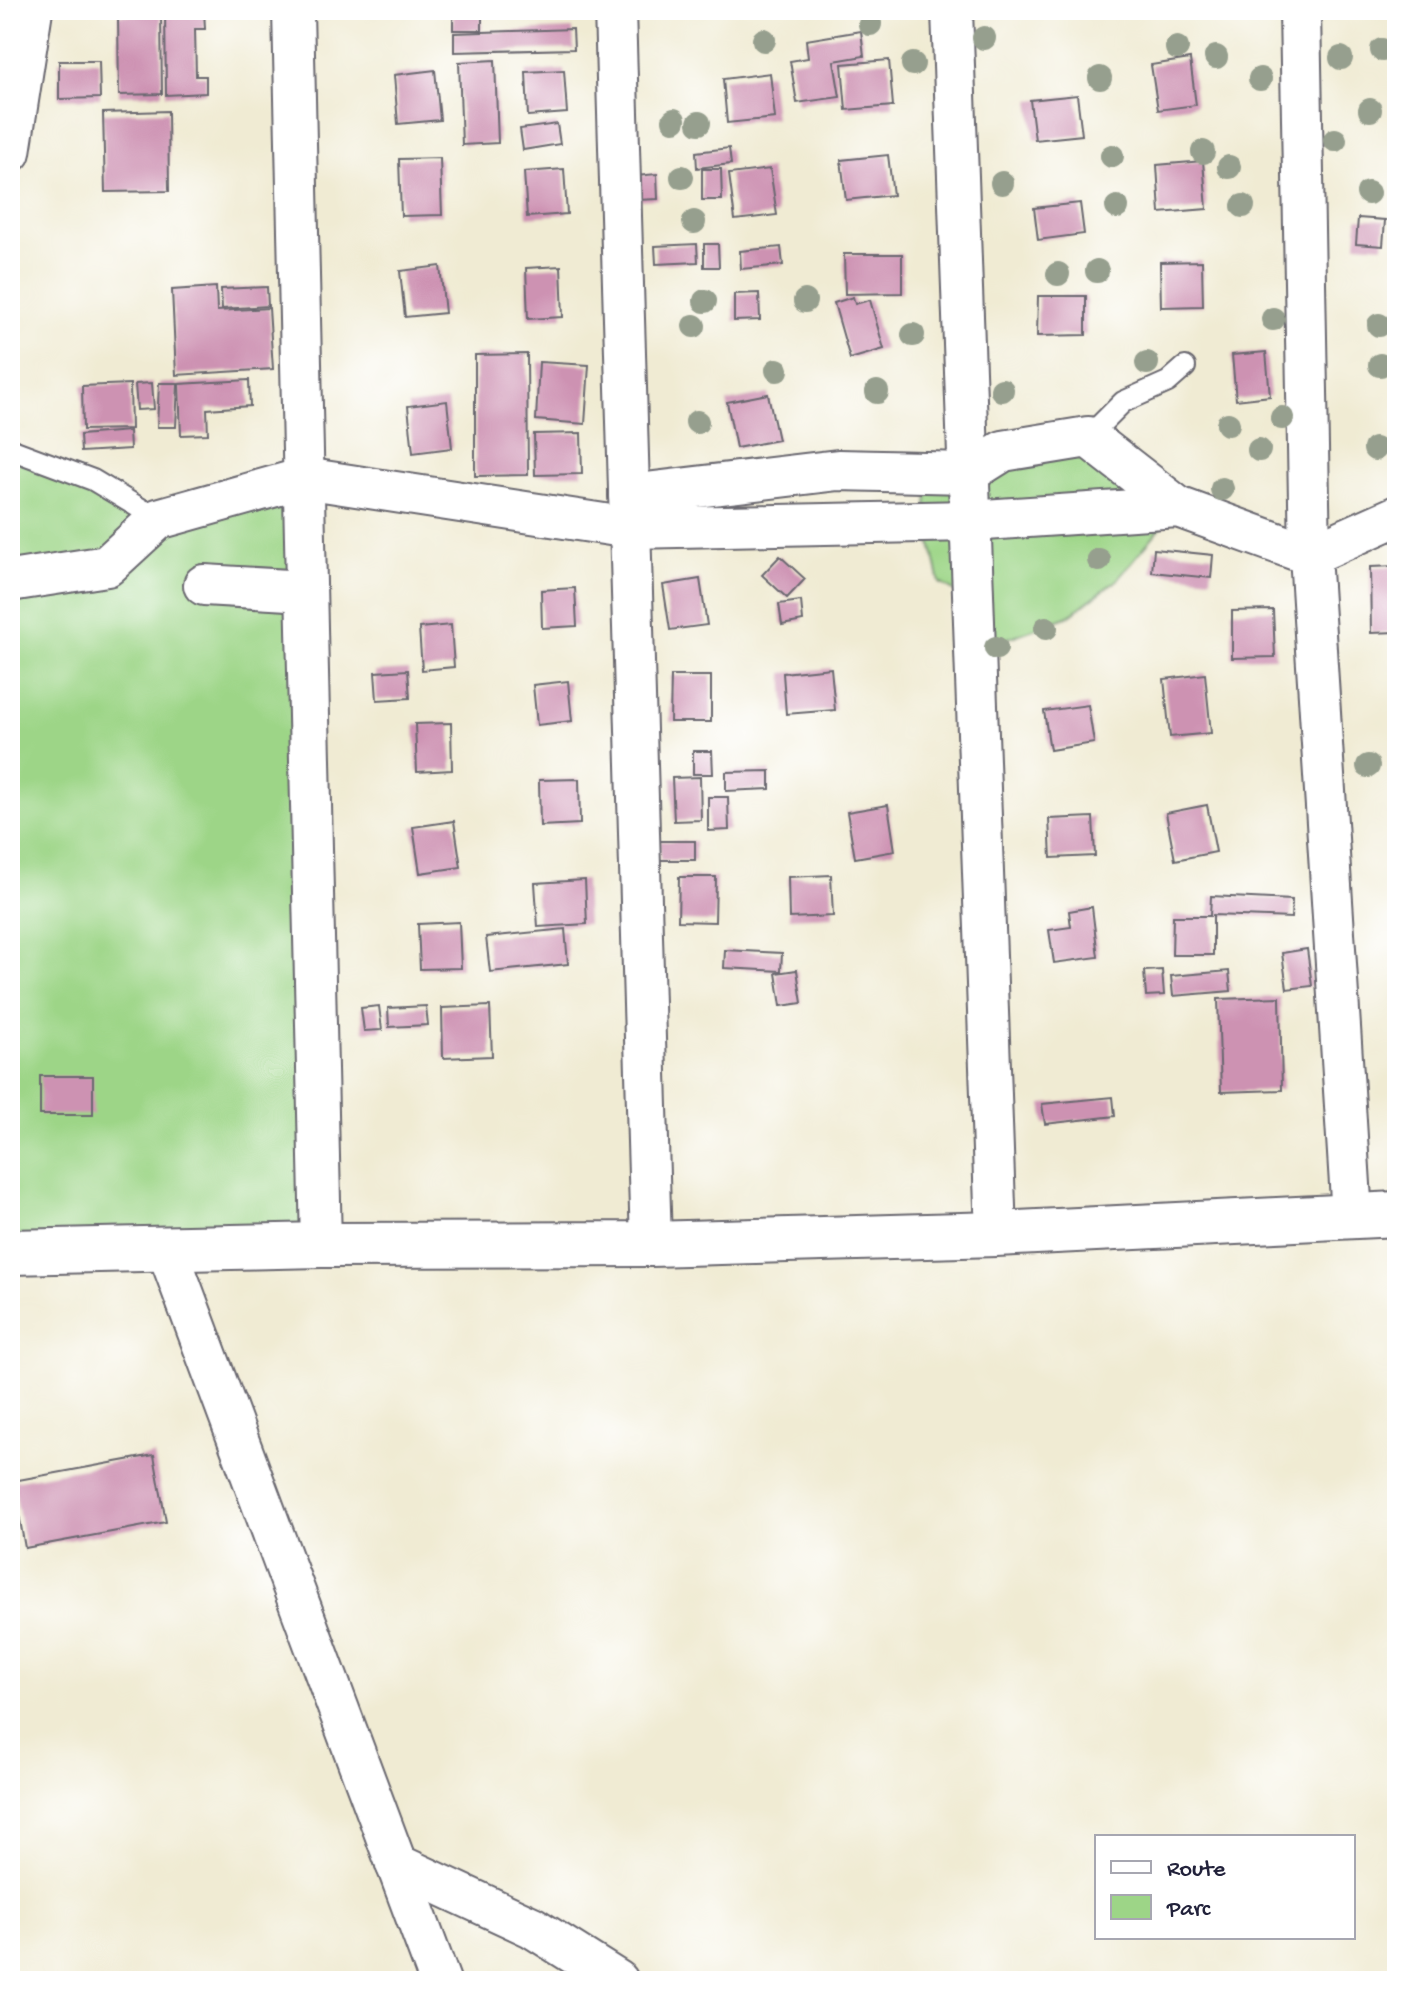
<svg xmlns="http://www.w3.org/2000/svg" width="1407" height="1991" font-family="'Gochi Hand',sans-serif">
  <rect width="100%" height="100%" fill="#fff"/>
  <filter id="ink" filterUnits="userSpaceOnUse"><feTurbulence type="fractalNoise" baseFrequency=".0125" numOctaves="2"/><feDisplacementMap in="SourceGraphic" scale="16" xChannelSelector="R" yChannelSelector="G"/><feConvolveMatrix kernelMatrix="1 2 1 2 8 2 1 2 1" color-interpolation-filters="sRGB"/></filter>
  <filter id="wash" filterUnits="userSpaceOnUse"><feTurbulence type="fractalNoise" baseFrequency=".006" numOctaves="4" result="noise"/><feDisplacementMap in="SourceGraphic" scale="32" xChannelSelector="R" yChannelSelector="G"/><feGaussianBlur stdDeviation="1.8" result="paint"/><feColorMatrix in="noise" values="0 0 0 0 0 0 0 0 0 0 0 0 0 0 0 0 0 1.4 0 .05"/><feComposite in="paint" operator="in"/></filter>
  <g filter="url(#wash)">
    <rect width="100%" height="100%" fill="#f0ebd3"/>
    <g fill="#9dd587" stroke="#607c61" stroke-width="2">
      <path d="M1088,437L1178,507L1117,580L1067,617L975,650L973,602L940,583L926,522L929,473Z"/>
      <path d="M10,449L158,519L304,478L321,1245L10,1252Z"/>
    </g>
    <g id="blocks">
      <g fill="#cd92b2">
        <path d="M165,10H204L205,29H195L196,76H206V93L166,95Z"/>
        <rect x="453" y="10" width="29" height="20"/>
        <path d="M161,14L162,94L119,95L118,15Z"/>
        <path d="M573,29L574,49L454,52V33Z"/>
        <path d="M861,31L864,56L834,61L840,97L797,103L790,61L808,58L806,40Z"/>
        <path d="M1190,59L1196,105L1158,110L1151,65Z"/>
        <path d="M495,60L498,143L462,145L459,62Z"/>
        <path d="M889,60L893,106L846,110L842,64Z"/>
        <path d="M59,61H99L100,98L59,99Z"/>
        <path d="M435,70L440,120L398,124L394,75Z"/>
        <path d="M564,70L567,113L528,116L526,72Z"/>
        <path d="M770,73L775,118L727,123L723,79Z"/>
        <path d="M1077,95L1082,135L1035,140L1030,100Z"/>
        <path d="M168,111L169,191L105,192L103,113Z"/>
        <path d="M557,124L560,144L523,150L520,129Z"/>
        <path d="M729,148L731,164L697,168L696,152Z"/>
        <path d="M888,155L893,195L846,200L841,160Z"/>
        <path d="M440,158L442,215L401,216L399,159Z"/>
        <path d="M1203,161L1207,209L1160,213L1157,165Z"/>
        <path d="M564,169L567,214L527,217L524,172Z"/>
        <path d="M702,169H721L722,200H702Z"/>
        <path d="M770,169L777,215L735,220L729,174Z"/>
        <path d="M657,174L658,199L637,200L636,176Z"/>
        <path d="M1080,203L1084,234L1038,240L1034,208Z"/>
        <path d="M1358,218L1385,220L1383,246L1356,244Z"/>
        <path d="M697,244L698,262L656,264L655,246Z"/>
        <path d="M704,244H718L719,267H704Z"/>
        <path d="M781,247L783,265L741,269L740,251Z"/>
        <path d="M844,254H902V293L845,294Z"/>
        <path d="M1202,261L1203,306L1161,307L1160,262Z"/>
        <path d="M440,266L445,313L405,317L400,271Z"/>
        <path d="M561,266L563,317L528,319L526,268Z"/>
        <path d="M216,287L217,311L269,308L273,369L176,375L172,290Z"/>
        <path d="M267,287L268,306L222,309L221,289Z"/>
        <path d="M759,293L760,320L734,321V294Z"/>
        <path d="M1038,296H1086V335L1037,336Z"/>
        <path d="M853,297L855,304L870,300L884,349L850,359L834,303Z"/>
        <path d="M1266,352L1270,396L1236,400L1232,355Z"/>
        <path d="M527,354L528,475L475,476V355Z"/>
        <path d="M539,362L589,365L585,424L536,420Z"/>
        <path d="M249,380L250,406L207,409L208,434L181,435L179,384Z"/>
        <path d="M152,383L154,409L137,410L135,384Z"/>
        <path d="M159,383H178L176,427H157Z"/>
        <path d="M130,384L131,429L83,430L82,386Z"/>
        <path d="M768,394L778,440L736,448L727,402Z"/>
        <path d="M447,401L452,448L413,453L408,406Z"/>
        <path d="M129,431L130,449L81,452L80,435Z"/>
        <path d="M581,433L582,474L535,475L534,434Z"/>
        <path d="M1154,549L1213,555L1211,578L1152,572Z"/>
        <path d="M780,556L805,579L787,598L762,575Z"/>
        <path d="M1397,566V632L1371,633L1370,567Z"/>
        <path d="M700,579L707,625L670,630L663,585Z"/>
        <path d="M575,588L577,626L542,628L541,590Z"/>
        <path d="M801,601L803,621L782,625L779,604Z"/>
        <path d="M1273,610L1275,657L1232,658V611Z"/>
        <path d="M451,625L454,667L422,670L419,628Z"/>
        <path d="M831,668L835,710L786,714L783,673Z"/>
        <path d="M408,670L410,698L377,700L375,672Z"/>
        <path d="M1205,674L1211,733L1170,737L1164,679Z"/>
        <path d="M671,676H711V722H670Z"/>
        <path d="M568,681L572,721L537,725L533,685Z"/>
        <path d="M1088,705L1094,743L1050,750L1044,711Z"/>
        <path d="M451,723L452,770L417,772L415,724Z"/>
        <path d="M693,751H712L713,774H693Z"/>
        <path d="M770,771V789L726,791V772Z"/>
        <path d="M700,777L701,820L674,821L672,778Z"/>
        <path d="M579,779L580,824L540,826L539,780Z"/>
        <path d="M708,797H728L729,830L708,831Z"/>
        <path d="M888,805L895,851L855,858L847,812Z"/>
        <path d="M1207,805L1216,852L1175,860L1166,813Z"/>
        <path d="M1093,817L1095,856L1051,858L1049,819Z"/>
        <path d="M454,821L461,867L420,873L413,827Z"/>
        <rect x="660" y="841" width="35" height="19"/>
        <path d="M831,875L833,916L789,918L788,877Z"/>
        <path d="M679,877H716L715,922L678,921Z"/>
        <path d="M585,880L587,924L538,927L535,883Z"/>
        <path d="M1211,896L1292,900L1291,918L1213,915V955H1172L1173,916H1210Z"/>
        <path d="M1092,907L1098,957L1054,963L1049,930L1071,927L1069,911Z"/>
        <path d="M459,922L461,968L420,969L418,924Z"/>
        <path d="M565,929L568,964L490,972L486,937Z"/>
        <path d="M1307,949L1312,986L1287,989L1282,953Z"/>
        <path d="M725,950L782,953L781,971L724,968Z"/>
        <path d="M797,970L802,1003L781,1006L776,973Z"/>
        <path d="M1162,970L1164,995L1146,996L1144,971Z"/>
        <path d="M1229,971L1231,991L1173,996L1171,976Z"/>
        <path d="M1280,997L1282,1090L1221,1092L1218,999Z"/>
        <path d="M379,1006L382,1030L364,1031L361,1008Z"/>
        <path d="M426,1006L428,1025L389,1027L388,1008Z"/>
        <path d="M490,1006L492,1056L443,1058L442,1008Z"/>
        <rect x="40" y="1076" width="53" height="39"/>
        <path d="M1113,1097L1115,1116L1045,1124L1042,1104Z"/>
        <path d="M154,1455L166,1522L25,1548L13,1481Z"/>
      </g>
    </g>
  </g>
  <g filter="url(#ink)">
    <use href="#blocks" fill-opacity="0" stroke="#6a6870" stroke-width="2"/>
    <g fill="none" stroke-linecap="round" stroke-linejoin="round">
      <g stroke="#6a6870" stroke-width="24">
        <g id="service">
          <path d="M1088,437L1123,402L1168,382L1185,367"/>
          <path d="M10,449L93,480L158,519"/>
        </g>
      </g>
      <g stroke="#6a6870" stroke-width="44">
        <g id="minor">
          <path d="M293,10L321,1245"/>
          <path d="M615,10L651,1244"/>
          <path d="M952,10L996,1234"/>
          <path d="M1300,10L1310,555L1352,1216"/>
          <path d="M10,152L32,10"/>
          <path d="M629,495L838,470L968,473L1003,451L1088,437L1178,507"/>
          <path d="M10,581L107,566L158,519L304,478L630,528L970,521L1178,507L1310,555L1397,516"/>
          <path d="M204,585L306,591"/>
          <path d="M167,1249L440,1981"/>
          <path d="M396,1864L532,1927L618,1981"/>
        </g>
      </g>
      <g stroke="#6a6870" stroke-width="48">
        <path id="secondary" d="M10,1252L321,1245L651,1244L996,1234L1397,1214"/>
      </g>
      <use href="#service" stroke="#fff" stroke-width="20"/>
      <use href="#minor" stroke="#fff" stroke-width="40"/>
      <use href="#secondary" stroke="#fff" stroke-width="44"/>
    </g>
    <g fill="#969f8e">
      <circle cx="870" cy="24" r="12"/>
      <circle cx="984" cy="38" r="12"/>
      <circle cx="764" cy="40" r="12"/>
      <circle cx="1177" cy="48" r="12"/>
      <circle cx="1382" cy="50" r="12"/>
      <circle cx="1216" cy="57" r="12"/>
      <circle cx="1341" cy="58" r="12"/>
      <circle cx="913" cy="64" r="12"/>
      <circle cx="1100" cy="78" r="12"/>
      <circle cx="1260" cy="79" r="12"/>
      <circle cx="1370" cy="110" r="12"/>
      <circle cx="674" cy="120" r="12"/>
      <circle cx="699" cy="123" r="12"/>
      <circle cx="1335" cy="140" r="12"/>
      <circle cx="1203" cy="152" r="12"/>
      <circle cx="1112" cy="156" r="12"/>
      <circle cx="1229" cy="167" r="12"/>
      <circle cx="682" cy="177" r="12"/>
      <circle cx="1002" cy="183" r="12"/>
      <circle cx="1368" cy="193" r="12"/>
      <circle cx="1243" cy="206" r="12"/>
      <circle cx="1117" cy="207" r="12"/>
      <circle cx="694" cy="222" r="12"/>
      <circle cx="1097" cy="271" r="12"/>
      <circle cx="1058" cy="274" r="12"/>
      <circle cx="705" cy="301" r="12"/>
      <circle cx="805" cy="301" r="12"/>
      <circle cx="1273" cy="319" r="12"/>
      <circle cx="1379" cy="325" r="12"/>
      <circle cx="694" cy="326" r="12"/>
      <circle cx="913" cy="335" r="12"/>
      <circle cx="1147" cy="363" r="12"/>
      <circle cx="1380" cy="365" r="12"/>
      <circle cx="777" cy="370" r="12"/>
      <circle cx="1002" cy="390" r="12"/>
      <circle cx="877" cy="392" r="12"/>
      <circle cx="1282" cy="418" r="12"/>
      <circle cx="697" cy="422" r="12"/>
      <circle cx="1228" cy="424" r="12"/>
      <circle cx="1375" cy="449" r="12"/>
      <circle cx="1259" cy="450" r="12"/>
      <circle cx="1222" cy="489" r="12"/>
      <circle cx="1099" cy="560" r="12"/>
      <circle cx="1046" cy="628" r="12"/>
      <circle cx="996" cy="648" r="12"/>
      <circle cx="1368" cy="766" r="12"/>
    </g>
  </g>
  <rect width="1407" height="1991" fill="none" stroke="#fff" stroke-width="40"/>
  <rect x="1095" y="1835" width="260" height="104" fill="#ffffff" stroke="#a7a7b1" stroke-width="2"/>
  <rect x="1111" y="1861" width="40" height="12" fill="#ffffff" stroke="#a7a7b1" stroke-width="2"/>
  <text x="1167" y="1875" font-size="24" fill="#22223b">Route</text>
  <rect x="1111" y="1895" width="40" height="24" fill="#9dd587" stroke="#a7a7b1" stroke-width="2"/>
  <text x="1167" y="1915" font-size="24" fill="#22223b">Parc</text>
</svg>
